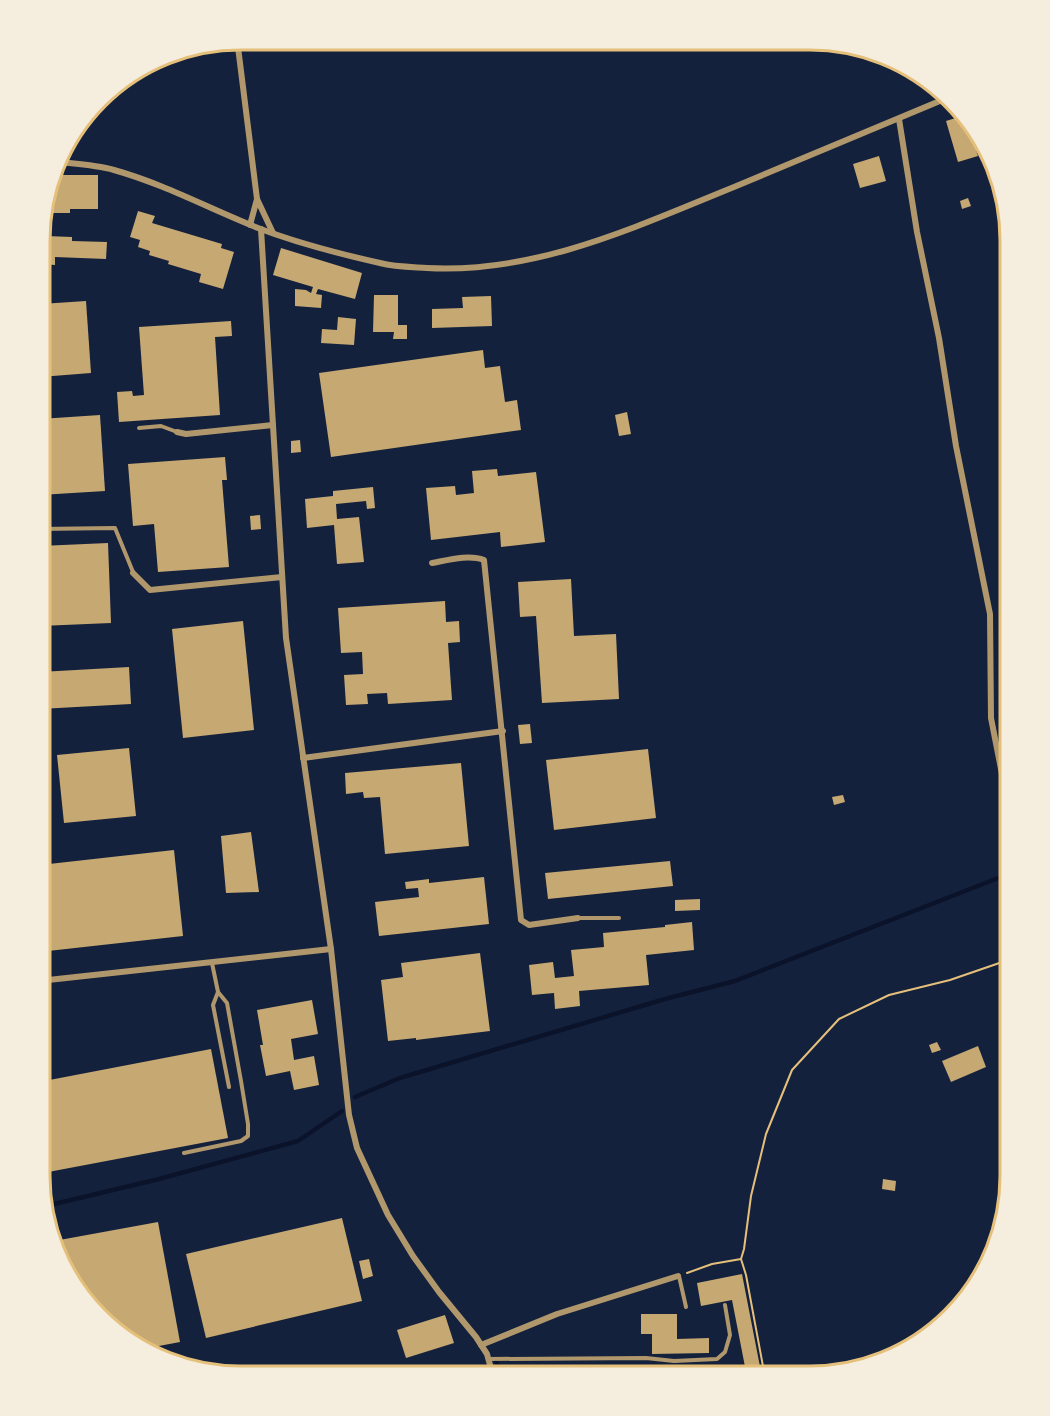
<svg xmlns="http://www.w3.org/2000/svg" width="1050" height="1416" font-family="'PT Sans Narrow',sans-serif">
  <rect width="100%" height="100%" fill="#14213d"/>
  <g fill="none" stroke-linecap="round" stroke-linejoin="round">
    <g stroke="#0b132b" stroke-width="4.5">
      <path d="M355,1097L400,1078L665,999L735,981L1011,873"/>
      <path d="M46,1206L159,1179L298,1141L342,1111"/>
      <path d="M496,1360L501,1376"/>
    </g>
  </g>
  <g fill="#c6a872">
    <path d="M962,116L976,134L981,149L976,150L978,156L958,162L946,121Z"/>
    <path d="M879,156L886,181L860,188L853,164Z"/>
    <path d="M54,175H98V209H70V213H41Z"/>
    <path d="M968,198L971,206L962,209L960,201Z"/>
    <path d="M138,211L155,216L152,223L222,244L221,248L234,252L223,289L199,282L201,274L168,264L169,261L149,255L150,251L138,247L140,240L130,237Z"/>
    <path d="M46,236L72,237V241L107,242L106,259L55,257V265L41,264V243H45Z"/>
    <path d="M281,248L362,273L355,299L318,289L316,294L322,295L321,308L295,306V289L306,290L311,293L313,287L273,275Z"/>
    <path d="M374,295H398V325H407V339H393L394,332H373Z"/>
    <path d="M491,296L492,326L432,328V309L463,308L462,297Z"/>
    <path d="M86,301L91,373L40,377L41,304Z"/>
    <path d="M338,317L356,319L354,345L321,343L322,329L337,330Z"/>
    <path d="M231,321L232,336L215,337L220,415L119,422L117,392L132,391L133,396L144,395L139,327Z"/>
    <path d="M483,350L485,368L500,366L505,402L517,400L521,430L331,457L319,373Z"/>
    <path d="M627,412L631,434L619,436L615,415Z"/>
    <path d="M100,415L105,491L40,495V419Z"/>
    <path d="M300,440L301,452L291,453V441Z"/>
    <path d="M225,457L227,480H222L229,567L158,572L154,524L133,526L128,464Z"/>
    <path d="M497,469L498,476L536,472L545,542L501,547L500,532L431,540L426,488L455,486L456,495L474,493L472,471Z"/>
    <path d="M373,487L375,508L367,509L366,501L336,504L337,519L359,517L364,562L337,564L334,525L307,528L305,499L333,496V491Z"/>
    <path d="M260,515L261,529L251,530L250,516Z"/>
    <path d="M108,543L111,623L40,626V546Z"/>
    <path d="M571,579L574,636L616,634L619,699L542,703L536,616L520,617L518,582Z"/>
    <path d="M445,601L446,622L459,621L460,642L448,643L452,700L388,704L387,693L367,694L368,704L346,705L344,675L363,674L362,652L341,653L338,608Z"/>
    <path d="M243,621L254,730L183,738L172,629Z"/>
    <path d="M129,667L131,704L40,709V672Z"/>
    <path d="M530,724L532,743L520,744L518,725Z"/>
    <path d="M129,748L136,816L64,823L57,755Z"/>
    <path d="M648,749L656,818L554,830L546,760Z"/>
    <path d="M461,763L469,846L385,854L380,797L364,798L363,792L346,794L345,773Z"/>
    <path d="M843,795L845,802L834,805L832,797Z"/>
    <path d="M251,832L259,892L226,893L221,836Z"/>
    <path d="M174,850L183,936L39,952L40,865Z"/>
    <path d="M670,861L673,886L548,899L545,873Z"/>
    <path d="M484,877L489,924L379,936L375,902L419,897L418,888L406,889L405,882L429,879V883Z"/>
    <path d="M700,899V910L675,911V900Z"/>
    <path d="M692,922L694,950L646,955L649,985L579,991L580,1006L555,1009L554,993L532,995L529,965L553,962L555,978L574,976L571,950L604,947L603,933L665,927V925Z"/>
    <path d="M480,953L490,1031L416,1040V1038L388,1041L381,980L403,977L401,963Z"/>
    <path d="M312,1000L318,1034L291,1039L294,1060L314,1056L319,1085L294,1090L290,1071L266,1076L260,1045H263L257,1010Z"/>
    <path d="M937,1042L941,1050L932,1053L929,1045Z"/>
    <path d="M978,1046L986,1067L951,1082L942,1061Z"/>
    <path d="M211,1049L228,1138L43,1173L39,1153V1082Z"/>
    <path d="M883,1179L896,1181L895,1191L882,1189Z"/>
    <path d="M342,1218L362,1301L206,1338L186,1254Z"/>
    <path d="M158,1222L180,1342L143,1349L128,1343L60,1265L54,1241Z"/>
    <path d="M369,1259L373,1276L363,1279L359,1261Z"/>
    <path d="M742,1274L762,1377H747L732,1300L701,1306L697,1283Z"/>
    <path d="M641,1314H677V1339L709,1338V1353L652,1354V1334H641Z"/>
    <path d="M445,1315L454,1343L406,1358L397,1330Z"/>
  </g>
  <g fill="none" stroke-linecap="round" stroke-linejoin="round">
    <g stroke="#e5c07b" stroke-width="2">
      <path d="M741,1259L746,1275L765,1377"/>
      <path d="M687,1273L712,1264L741,1259L744,1249L751,1196L766,1134L792,1070L839,1019L889,995L950,980L1011,959"/>
    </g>
    <g stroke="#b1986c" stroke-width="4">
      <path d="M139,428L161,426L177,432"/>
      <path d="M40,529L115,528L133,572"/>
      <path d="M578,918H619"/>
      <path d="M212,963L218,992L213,1005L229,1087"/>
      <path d="M184,1153L241,1141L248,1136V1124L241,1081L227,1003L218,992"/>
      <path d="M679,1276L686,1307"/>
      <path d="M489,1359L646,1358L674,1361L717,1359L725,1352L730,1335L725,1305"/>
    </g>
    <g stroke="#b1986c" stroke-width="6">
      <path d="M237,39L257,199"/>
      <path d="M899,119L917,232L939,338L956,446L990,614L991,718L1011,820"/>
      <path d="M58,162C77,164 96,165 114,170C164,184 210,209 258,228C297,243 340,254 380,263C395,267 412,267 427,268C536,274 635,227 734,187C805,157 876,128 947,98"/>
      <path d="M250,225L257,199L273,233"/>
      <path d="M261,229L286,638L331,949L349,1115L357,1148L388,1215L413,1256L439,1292L476,1337L487,1354L493,1376"/>
      <path d="M177,432L186,434L273,425"/>
      <path d="M432,563C448,560 469,554 484,560L521,920L529,925L578,918"/>
      <path d="M133,573L150,590L282,577"/>
      <path d="M303,758L503,731"/>
      <path d="M39,981L331,949"/>
      <path d="M481,1345L557,1314L678,1276"/>
    </g>
  </g>
  <path d="M0 0H1050V1416H0ZM240 50H810A190 190 0 0 1 1000 240V1176A190 190 0 0 1 810 1366H240A190 190 0 0 1 50 1176V240A190 190 0 0 1 240 50Z" fill="#f5edde" fill-rule="evenodd"/>
  <path fill="none" stroke="#e5c07b" stroke-width="3" d="M240 50H810A190 190 0 0 1 1000 240V1176A190 190 0 0 1 810 1366H240A190 190 0 0 1 50 1176V240A190 190 0 0 1 240 50Z"/>
</svg>
